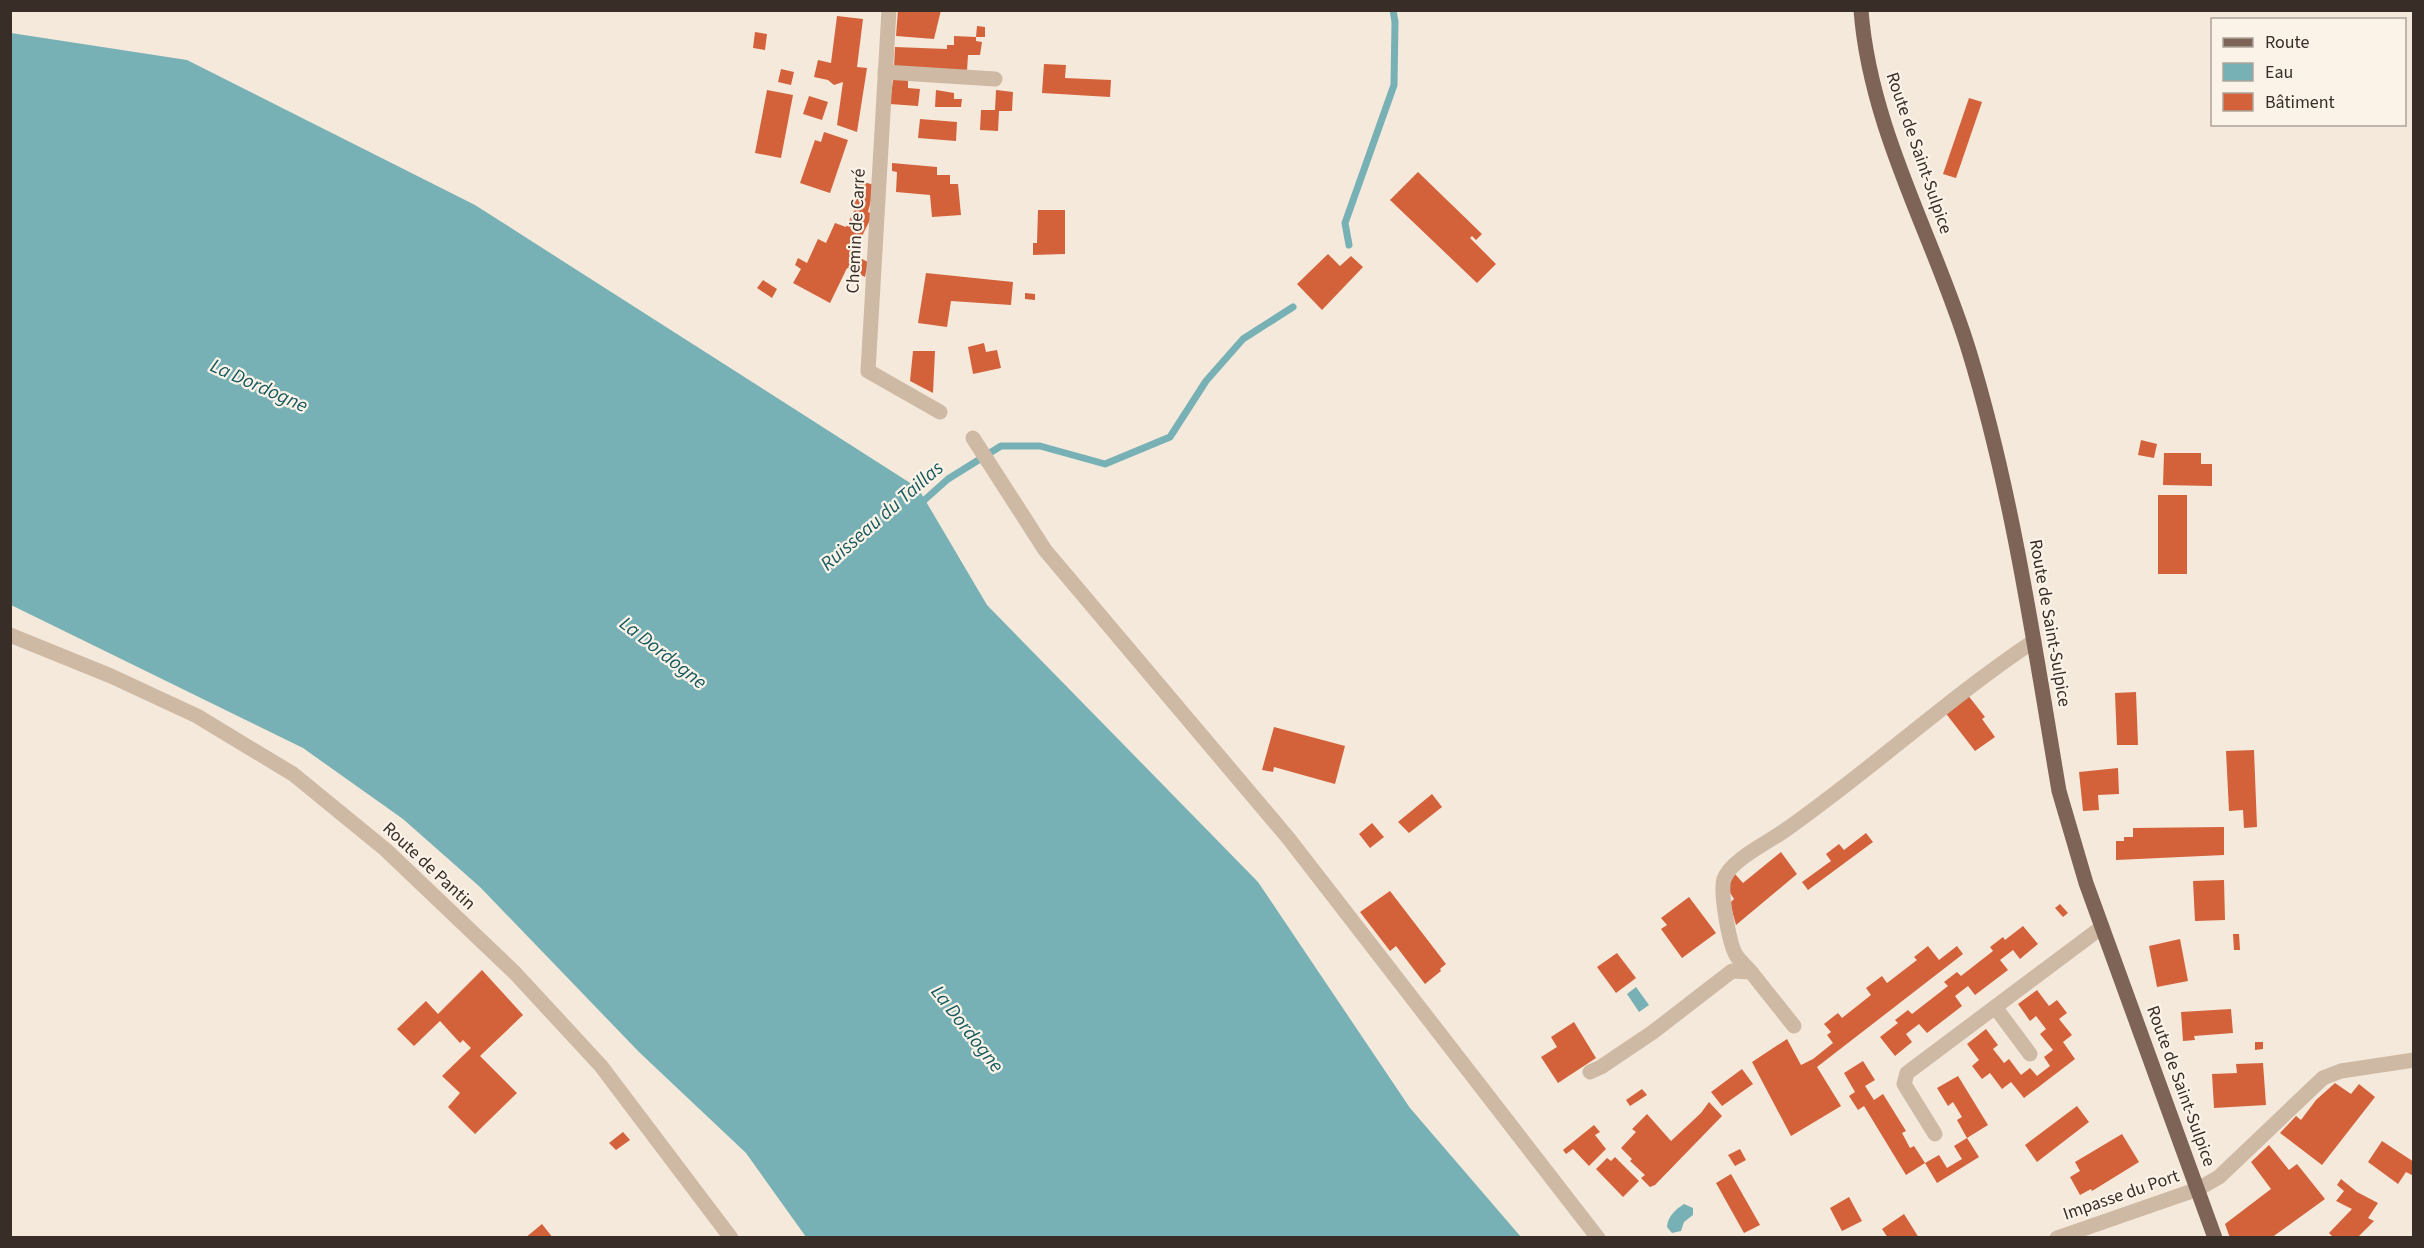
<svg xmlns="http://www.w3.org/2000/svg" width="2424" height="1248" font-family="'Source Sans 3',sans-serif">
  <rect width="100%" height="100%" fill="#f5e9db"/>
  <g fill="#77b1b5">
    <path d="M11,33L187,60L475,205L918,488L987,605L1258,882L1410,1108L1521,1237H806L746,1153L639,1052L480,887L403,819L303,748L11,605Z"/>
    <path d="M1636,987L1649,1005L1639,1012L1627,994Z"/>
    <path d="M1684,1204L1693,1208V1215L1684,1222L1681,1231L1672,1233L1667,1227C1668,1216 1675,1210 1684,1204Z"/>
  </g>
  <g fill="none" stroke-linecap="round" stroke-linejoin="round">
    <g stroke="#77b1b5" stroke-width="7">
      <path d="M1349,245L1345,223L1394,85L1395,22L1393,10"/>
      <path d="M920,504L948,479L1001,446H1040L1105,464L1170,437L1206,381L1243,339L1293,307"/>
    </g>
  </g>
  <g fill="#d3623b">
    <path d="M898,10H941L934,39L896,36Z"/>
    <path d="M837,16L863,19L857,67L867,68L857,132L837,125L843,82L834,85L828,80L814,77L818,60L831,63Z"/>
    <path d="M977,26L985,27V37H976Z"/>
    <path d="M755,32L767,34L765,50L753,48Z"/>
    <path d="M954,36L976,37V41L982,42L980,55H968L967,71L894,67L895,47L947,49V45H954Z"/>
    <path d="M1044,64L1066,65L1065,78L1111,80L1110,97L1042,93Z"/>
    <path d="M781,69L794,72L791,85L778,82Z"/>
    <path d="M893,80H908V88L920,89L918,106L890,104Z"/>
    <path d="M767,90L793,95L781,158L755,153Z"/>
    <path d="M936,90L954,93V99H962L961,107H935Z"/>
    <path d="M996,90L1013,92L1012,111H999L998,131L980,130L981,110H995Z"/>
    <path d="M809,96L828,102L822,120L803,114Z"/>
    <path d="M1969,98L1982,102L1956,178L1943,174Z"/>
    <path d="M920,119L957,122L956,141L918,138Z"/>
    <path d="M824,132L848,140L830,193L800,183L815,140L821,142Z"/>
    <path d="M892,163L937,167V175H950V184H958L961,215L932,217L930,195L896,192L897,172L892,171Z"/>
    <path d="M1418,172L1482,234L1476,240L1472,236L1470,238L1496,264L1477,283L1390,200Z"/>
    <path d="M859,181L875,185L868,212L873,214L849,262L853,265L858,257L868,262L865,277L847,268L830,303L793,283L801,269L795,265L798,258L807,263L818,239L826,243L835,223L846,227L856,207L851,205Z"/>
    <path d="M1038,210H1065V254L1033,255V243H1037Z"/>
    <path d="M1328,254L1340,266L1351,256L1363,267L1322,310L1297,284Z"/>
    <path d="M926,273L1013,282L1011,305L951,301L947,327L918,323Z"/>
    <path d="M763,280L777,289L772,298L757,288Z"/>
    <path d="M1025,293L1035,294V300L1025,299Z"/>
    <path d="M984,343L986,352L997,350L1001,368L973,374L968,347Z"/>
    <path d="M913,351H935L933,393L910,381Z"/>
    <path d="M2141,440L2157,444L2154,458L2138,455Z"/>
    <path d="M2164,453H2201V464H2212V486L2163,485Z"/>
    <rect x="2158" y="495" width="29" height="79"/>
    <path d="M2136,692L2138,745H2117L2115,693Z"/>
    <path d="M1967,694L1985,717L1982,719L1995,737L1975,751L1944,711Z"/>
    <path d="M1274,727L1345,746L1335,784L1274,767L1273,772L1262,770Z"/>
    <path d="M2254,750L2257,827L2244,828L2243,810L2229,811L2226,751Z"/>
    <path d="M2118,768L2119,794L2098,795L2099,810L2083,811L2079,772Z"/>
    <path d="M1432,794L1442,807L1409,833L1398,822Z"/>
    <path d="M1372,823L1384,837L1370,848L1359,834Z"/>
    <path d="M2224,827V855L2116,860V841H2124V837H2133V828Z"/>
    <path d="M1866,833L1873,842L1808,890L1802,882L1831,861L1826,854L1839,844L1844,850Z"/>
    <path d="M1781,852L1797,874L1736,925L1730,903L1734,899L1727,888L1735,874L1743,883Z"/>
    <path d="M2224,880L2225,920L2195,921L2193,881Z"/>
    <path d="M1390,891L1446,964L1440,969L1441,971L1425,984L1396,946L1390,951L1360,912Z"/>
    <path d="M1689,897L1716,933L1682,958L1661,929L1667,925L1661,918Z"/>
    <path d="M2060,904L2068,913L2063,917L2055,908Z"/>
    <path d="M2023,926L2038,944L2020,959L2013,950L2000,960L2008,970L1975,995L1968,986L1955,996L1962,1006L1927,1033L1919,1024L1906,1034L1912,1042L1895,1056L1880,1037L1898,1023L1895,1020L1908,1010L1912,1014L1948,986L1944,982L1957,972L1961,976L1993,951L1990,947L2003,937L2005,940Z"/>
    <path d="M2233,934H2239L2240,950H2234Z"/>
    <path d="M2180,939L2188,981L2157,987L2149,946Z"/>
    <path d="M1928,946L1939,960L1957,946L1963,954L1817,1067L1841,1106L1791,1136L1752,1062L1787,1039L1801,1065L1813,1059L1833,1043L1827,1035L1831,1032L1824,1024L1838,1013L1842,1018L1871,995L1866,988L1882,976L1887,983L1917,960L1914,957Z"/>
    <path d="M1617,953L1636,978L1616,993L1597,967Z"/>
    <path d="M482,970L523,1015L480,1056L517,1093L475,1134L448,1107L460,1093L442,1076L471,1048L463,1040L460,1043L440,1021L414,1046L397,1029L426,1001L438,1014Z"/>
    <path d="M2037,990L2049,1006L2057,1000L2067,1013L2059,1019L2072,1035L2063,1042L2075,1059L2024,1098L2011,1082L2002,1089L1990,1073L1982,1079L1972,1066L1979,1060L1967,1044L1986,1029L1998,1045L1993,1049L2004,1063L2009,1059L2021,1075L2030,1068L2037,1076L2050,1066L2044,1057L2053,1050L2040,1034L2046,1029L2036,1016L2030,1021L2018,1004Z"/>
    <path d="M2231,1009L2233,1033L2194,1036L2195,1040L2183,1041L2181,1012Z"/>
    <path d="M1574,1022L1596,1058L1558,1083L1541,1057L1557,1047L1551,1037Z"/>
    <path d="M2255,1042H2263V1049L2255,1050Z"/>
    <path d="M1863,1061L1875,1080L1865,1086L1874,1100L1883,1094L1906,1131L1902,1133L1910,1148L1914,1146L1925,1163L1906,1175L1864,1106L1858,1110L1849,1096L1855,1092L1844,1073Z"/>
    <path d="M2263,1063L2266,1105L2214,1108L2212,1074L2237,1073L2236,1064Z"/>
    <path d="M1742,1069L1753,1084L1722,1106L1711,1092Z"/>
    <path d="M1958,1076L1988,1125L1967,1138L1957,1120L1962,1117L1953,1102L1948,1106L1937,1088Z"/>
    <path d="M2335,1083L2351,1094L2359,1084L2375,1097L2322,1165L2280,1133L2296,1116L2301,1120L2316,1100Z"/>
    <path d="M1642,1089L1647,1095L1630,1106L1626,1100Z"/>
    <path d="M1709,1102L1722,1116L1655,1185L1650,1187L1641,1178L1645,1175L1630,1161L1632,1159L1621,1148L1636,1132L1632,1129L1647,1114L1671,1141L1701,1113Z"/>
    <path d="M2077,1106L2089,1122L2037,1162L2025,1145Z"/>
    <path d="M1594,1125L1600,1132L1595,1135L1606,1149L1589,1166L1573,1149L1566,1154L1563,1150Z"/>
    <path d="M623,1132L630,1140L616,1150L609,1143Z"/>
    <path d="M2122,1134L2139,1162L2092,1191L2091,1189L2080,1195L2070,1177L2080,1171L2075,1162Z"/>
    <path d="M1967,1138L1979,1157L1937,1183L1925,1163L1939,1155L1947,1168L1962,1159L1954,1146Z"/>
    <path d="M2382,1141L2414,1162V1176L2406,1172L2398,1184L2368,1162Z"/>
    <path d="M2269,1145L2289,1170L2297,1164L2325,1199L2271,1238H2230L2225,1224L2271,1189L2251,1162Z"/>
    <path d="M1740,1149L1746,1160L1735,1166L1728,1155Z"/>
    <path d="M1615,1157L1639,1181L1623,1197L1596,1169L1607,1158L1611,1161Z"/>
    <path d="M1731,1174L1760,1225L1744,1233L1716,1183Z"/>
    <path d="M2341,1179L2357,1192L2378,1203L2368,1218L2374,1221L2357,1238H2334L2329,1233L2352,1209L2336,1201L2344,1191L2337,1185Z"/>
    <path d="M1849,1197L1862,1221L1842,1231L1830,1208Z"/>
    <path d="M1904,1214L1919,1238H1888L1882,1229Z"/>
    <path d="M542,1224L553,1238H525Z"/>
  </g>
  <g fill="none" stroke-linecap="round" stroke-linejoin="round">
    <g stroke="#ceb9a5" stroke-width="15">
      <path d="M889,10L868,371L940,412"/>
      <path d="M885,72L995,79"/>
      <path d="M973,438L1045,550L1289,839L1598,1238"/>
      <path d="M10,635L111,676L197,716L293,774L386,850L515,973L601,1066L731,1238"/>
      <path d="M1751,972C1746,966 1740,961 1736,955C1729,943 1720,892 1724,879C1731,860 1767,843 1784,831C1870,771 1947,699 2034,641"/>
      <path d="M1995,1007L2030,1054"/>
      <path d="M1590,1072L1601,1067L1653,1032L1732,971L1751,972L1794,1026"/>
      <path d="M1935,1134L1904,1084L1907,1073L2102,927"/>
      <path d="M2057,1238L2198,1189L2219,1177L2323,1078L2341,1071L2414,1060"/>
    </g>
    <path stroke="#7d6457" stroke-width="15" d="M1861,10C1870,130 1935,239 1969,351C2013,495 2034,644 2059,791L2086,883L2215,1238"/>
  </g>
  <g text-anchor="middle" dominant-baseline="central" stroke-width="4.5" stroke-linejoin="round" paint-order="stroke">
    <g font-size="18" fill="#392d27" stroke="#fbf3e8">
      <text transform="translate(1919 153) rotate(71)">Route de Saint-Sulpice</text>
      <text transform="translate(856 231) rotate(-87)">Chemin de Carré</text>
      <text transform="translate(2050 623) rotate(80)">Route de Saint-Sulpice</text>
      <text transform="translate(429 866) rotate(43)">Route de Pantin</text>
      <text transform="translate(2181 1086) rotate(70)">Route de Saint-Sulpice</text>
      <text transform="translate(2121 1195) rotate(-19)">Impasse du Port</text>
    </g>
    <g font-size="20" font-style="italic" fill="#185a60" stroke="#fbf3e8">
      <text transform="translate(259 386) rotate(24)">La Dordogne</text>
      <text transform="translate(882 516) rotate(-41)">Ruisseau du Taillas</text>
      <text transform="translate(663 653) rotate(38)">La Dordogne</text>
      <text transform="translate(967 1029) rotate(52)">La Dordogne</text>
    </g>
  </g>
  <rect width="2424" height="1248" fill="none" stroke="#392d27" stroke-width="24"/>
  <rect x="2211" y="18" width="195" height="108" fill="#fbf3e8" stroke="#ada49b" stroke-width="1.5"/>
  <rect x="2223" y="38" width="30" height="9" fill="#7d6457" stroke="#ada49b" stroke-width="1.5"/>
  <text x="2265" y="48" font-size="18" fill="#392d27">Route</text>
  <rect x="2223" y="63" width="30" height="18" fill="#77b1b5" stroke="#ada49b" stroke-width="1.5"/>
  <text x="2265" y="78" font-size="18" fill="#392d27">Eau</text>
  <rect x="2223" y="93" width="30" height="18" fill="#d3623b" stroke="#ada49b" stroke-width="1.5"/>
  <text x="2265" y="108" font-size="18" fill="#392d27">Bâtiment</text>
</svg>
